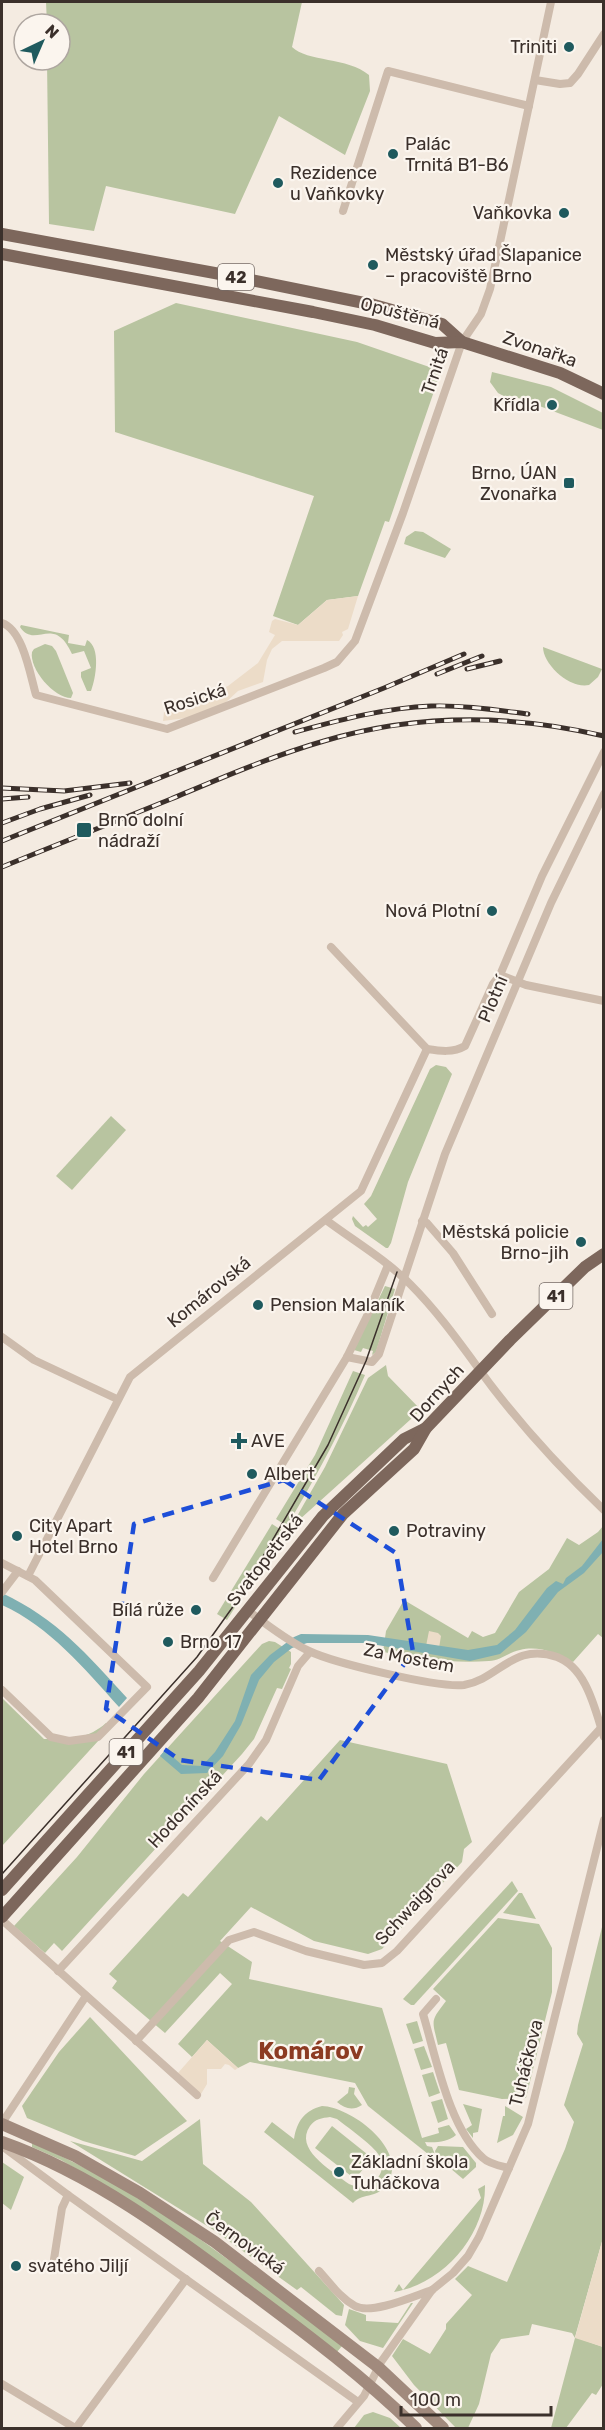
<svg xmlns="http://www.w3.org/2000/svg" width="605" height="2430" font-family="Rubik,sans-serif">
  <rect width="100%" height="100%" fill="#f4ebe1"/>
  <g fill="#b8c4a0" fill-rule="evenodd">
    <path d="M46,2H302L292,47C307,62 348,57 369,75L370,91L345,155L279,116L235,214L106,186L94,231L49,224L47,60H60V24H47Z"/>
    <path d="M176,303L357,342L441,371L389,522L385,521L358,596L327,600L298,625L273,616L314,496L115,432L114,331Z"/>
    <path d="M492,372L551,387L603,413V430L513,396L511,400L498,393L490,382Z"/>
    <path d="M415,531L423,532L451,549L445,558L404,544L406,537Z"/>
    <path d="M21,625L69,635L68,643L85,646L87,640C101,647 96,678 91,691H87L81,677V672L91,668L84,651L72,654C54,613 35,650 20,627Z"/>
    <path d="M45,644L52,646L56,651L73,693L71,698C54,698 29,669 32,652L34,649Z"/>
    <path d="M543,647L602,669L598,677L589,685C569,689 543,664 543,647Z"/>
    <path d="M436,1065L446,1067L452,1074L408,1182L391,1243L388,1248H386L355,1226L352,1219L353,1216L363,1227L366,1225L368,1227L377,1219L364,1204L371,1196L430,1069Z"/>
    <path d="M111,1116L126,1130L72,1190L56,1176Z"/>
    <path d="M385,1286L395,1289L376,1352L372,1355L373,1351L363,1348L361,1352L354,1350Z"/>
    <path d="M386,1365L388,1376L421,1410L299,1520L296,1518L325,1467L368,1378Z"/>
    <path d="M353,1371L365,1375C343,1427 316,1477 287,1526L276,1519L315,1455Z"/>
    <path d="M272,1524L283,1531L227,1620L217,1614Z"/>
    <path d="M603,1526V1638L598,1634L573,1662C557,1653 538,1645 520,1650C509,1652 500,1661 489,1661C453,1664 418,1658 383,1652L386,1631L404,1600L468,1638L472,1631L483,1637L495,1633L519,1592L549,1569L567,1538L579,1545L598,1532Z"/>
    <path d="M269,1641L275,1642L291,1652V1664L289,1668L291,1669L282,1689L277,1688L254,1739L242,1754L62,1951L54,1943L45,1953L14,1926L77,1857L144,1774L262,1644Z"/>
    <path d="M2,1698L44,1739C68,1739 87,1740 106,1723L110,1728L2,1846Z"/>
    <path d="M340,1740L447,1764L472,1842L464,1849L462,1862L382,1949L368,1954L314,1941L251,1907L220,1941L252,1962L249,1979L382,2008L422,2138L439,2133L438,2128L449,2125L456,2135C448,2142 435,2143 425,2142L427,2146L432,2147L438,2162L368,2106L355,2083L250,2062L238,2068L207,2040L192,2057L178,2044L232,1984L220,1973L165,2033L112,1988L117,1981L109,1974L183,1893L188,1897L261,1816L267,1821Z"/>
    <path d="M512,1881L518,1891L414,2005H411L403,1999Z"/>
    <path d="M519,1893H522L536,1919L503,1913Z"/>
    <path d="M498,1918L539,1924L552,1948V1992L526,2098L502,2099L459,2090L446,2043L438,2045C432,2019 430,2022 446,2001L433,1989Z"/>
    <path d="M603,1923V2238L575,2337L603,2347V2384L596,2395L592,2393L566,2428H551L575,2338L572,2333L532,2324L529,2335L501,2339L491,2354L479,2404L468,2428H456L414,2385L392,2356L403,2339L430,2354L446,2329V2324L472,2295L455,2279L468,2266L507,2282L565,2149L574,2122L564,2105L583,2044L577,2034L578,2025Z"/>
    <path d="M90,2017L187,2121L135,2156L83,2141L27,2118L22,2106L59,2052Z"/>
    <path d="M417,2021L423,2041L413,2044L406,2024Z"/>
    <path d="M424,2046L432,2067L421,2070L414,2049Z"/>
    <path d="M433,2072L440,2093L429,2097L422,2075Z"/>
    <path d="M349,2087L355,2088L354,2094L362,2105C353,2111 345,2109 337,2102L348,2093Z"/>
    <path d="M442,2099L448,2119L438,2123L431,2102Z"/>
    <path d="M463,2104L482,2109L478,2132L473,2133V2138L466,2129L472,2125Z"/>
    <path d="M322,2106C350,2107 404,2146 390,2179C381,2200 362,2192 353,2203L264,2132L272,2122L294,2139C297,2121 304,2111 322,2106ZM330,2117L337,2119C348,2128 377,2147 381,2159C388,2180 361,2194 346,2182C330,2169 294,2149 310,2126C315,2119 322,2118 330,2117Z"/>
    <path d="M505,2106L523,2117L513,2135L497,2143L503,2116H505Z"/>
    <path d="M200,2119L203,2164L251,2202L344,2305L342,2316L336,2315L301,2287L297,2290L212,2229L70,2141L142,2161Z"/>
    <path d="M332,2126L372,2158L355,2179L315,2148Z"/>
    <path d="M32,2143C146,2191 244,2271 342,2346L337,2352L112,2190L61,2160L32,2147Z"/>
    <path d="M438,2146L463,2147L476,2163V2167L463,2179L437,2157L435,2151Z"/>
    <path d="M2,2162L24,2177L11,2210L2,2203Z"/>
    <path d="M485,2185C486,2235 443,2284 394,2292L399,2284L403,2290L481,2198L478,2189Z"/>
    <path d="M411,2303H413L383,2348L360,2341L345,2325L349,2309L366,2315V2321L398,2323Z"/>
    <path d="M373,2412L390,2418L401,2428H354L364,2415Z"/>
  </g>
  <g fill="#ecdcc8">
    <path d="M358,596L348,629L342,632L343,635L339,641H282L272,649L267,660L263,682L238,691L225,703L186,718L163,721L164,712H170L228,686L258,663L275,635L269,632L272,621L275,619L298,625L327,600Z"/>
    <path d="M429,1631L438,1633L441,1636L439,1648L426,1646Z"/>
    <path d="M207,2040L238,2068L235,2070L229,2065L225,2064L221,2069H207V2084L201,2094L178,2073Z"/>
    <path d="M603,2238V2347L575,2338Z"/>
  </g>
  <g fill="#7fb0b2">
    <path d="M603,1539V1552L584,1573L558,1592L526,1632L500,1654L470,1661L366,1643H307L292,1648L274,1662L259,1680L241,1725L223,1756L207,1773L181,1774L160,1756L165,1750L182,1765L202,1766L215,1752L235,1721L251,1675L270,1655L294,1637L301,1634L368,1635L468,1650L497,1645L515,1630L547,1588L556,1581L563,1584L566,1578L582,1566Z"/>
    <path d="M2,1593C57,1619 87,1654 127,1698L119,1707C84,1668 50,1627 2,1605Z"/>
  </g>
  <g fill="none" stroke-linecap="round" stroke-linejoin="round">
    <g stroke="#cdbbac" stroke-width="8">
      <path d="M535,80L560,84L570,83L578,74L604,34"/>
      <path d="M343,211L388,71L529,106"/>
      <path d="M2,623C23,630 30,674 36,695L167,729L324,668L337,662L355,641L403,513L462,342L481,314L490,289L551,2"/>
      <path d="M331,947L427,1049C440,1051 453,1053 465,1046L493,984L500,975L542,876L604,752"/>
      <path d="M500,975L526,985L604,1001"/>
      <path d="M326,1220C354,1241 385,1259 410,1284C442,1316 466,1352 493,1388C527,1432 564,1472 604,1510"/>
      <path d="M422,1221L427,1223L453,1253L492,1314"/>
      <path d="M2,1337L34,1360L117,1399"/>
      <path d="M347,1357L372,1362L379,1354L445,1154L551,903L604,794"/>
      <path d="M2,1563L35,1580L147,1687L98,1737L69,1741L51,1737L2,1690"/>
      <path d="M28,1576L130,1377L361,1191L427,1049"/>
      <path d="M213,1578L347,1357L367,1316L388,1265"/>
      <path d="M2,1592L18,1571"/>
      <path d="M248,1611C268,1625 287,1641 309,1651C334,1663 438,1688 464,1685C499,1679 513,1642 557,1657C587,1668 595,1710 604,1737"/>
      <path d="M2,1920L197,2095"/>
      <path d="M58,1971L249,1764L266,1740L298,1666L310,1652"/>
      <path d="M436,1999L423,2014C436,2057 449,2128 483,2158C489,2164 501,2166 509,2168"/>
      <path d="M136,2041L229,1940L254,1932L306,1951L364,1965L382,1963L397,1951L601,1728"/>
      <path d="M2,2123L86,1996"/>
      <path d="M2,2146L68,2195"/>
      <path d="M54,2259L62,2208L68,2195L358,2402"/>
      <path d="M319,2271C330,2283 340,2298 355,2306C372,2315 414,2296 432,2290"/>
      <path d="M2,2384L75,2428"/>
      <path d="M76,2428L186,2279"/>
      <path d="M337,2428L364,2396L381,2362L432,2290L453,2273L468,2256L479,2237L528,2124L604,1820"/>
    </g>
    <g stroke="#a18a7d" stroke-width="12">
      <path d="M2,2124L75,2156L140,2193L215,2242L378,2367L443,2428"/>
      <path d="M2,2142C93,2174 174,2235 250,2292C308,2335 365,2378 416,2428"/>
    </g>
    <g stroke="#7d675c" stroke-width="12">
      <path d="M2,234L231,276L374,305L442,324L462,342"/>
      <path d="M2,254L313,312L375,325L435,343L462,342L560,373L604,394"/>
      <path d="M2,1890L199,1671L323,1516L404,1439L426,1428"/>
      <path d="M2,1917L198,1698L343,1514L414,1449L426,1428L510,1340L585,1267L604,1254"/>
    </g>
    <path stroke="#3b302b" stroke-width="1.5" d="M2,1874L197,1657L237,1601L328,1445L366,1361L397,1272"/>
    <g stroke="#3b302b" stroke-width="5">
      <g id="rail">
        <path d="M467,669L500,661"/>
        <path d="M437,674L482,656"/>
        <path d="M295,732C340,720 384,708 431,706C464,705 496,710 528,714"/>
        <path d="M2,788L64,791L130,783"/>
        <path d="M2,799L28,797"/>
        <path d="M2,823L40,809L90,795"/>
        <path d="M2,841L384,688L464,654"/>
        <path d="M2,867C58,844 114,822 171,799C221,778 272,756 324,741C415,714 511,714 604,736"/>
      </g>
    </g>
    <use href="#rail" stroke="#fbf5ee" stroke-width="3" stroke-dasharray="9" stroke-linecap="butt"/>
  </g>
  <path fill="none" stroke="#1d4ed8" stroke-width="4.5" stroke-dasharray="12 8" stroke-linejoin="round" d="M284,1480L396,1553L413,1652L319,1780L180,1760L106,1709L134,1524Z"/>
  <g fill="#1f5a5e" stroke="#fbf5ee" stroke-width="2">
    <circle cx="569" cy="47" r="6"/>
    <circle cx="393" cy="154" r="6"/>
    <circle cx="278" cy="183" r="6"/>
    <circle cx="564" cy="213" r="6"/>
    <circle cx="373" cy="265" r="6"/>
    <circle cx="552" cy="405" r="6"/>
    <rect x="563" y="477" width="12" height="12" rx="3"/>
    <rect x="76" y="822" width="16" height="16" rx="3"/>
    <circle cx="492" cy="911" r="6"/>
    <circle cx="581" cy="1242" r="6"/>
    <circle cx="258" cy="1305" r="6"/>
    <path d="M236 1432h6v6h6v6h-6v6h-6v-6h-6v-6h6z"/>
    <circle cx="252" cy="1474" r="6"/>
    <circle cx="394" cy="1531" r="6"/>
    <circle cx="17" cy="1536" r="6"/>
    <circle cx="196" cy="1610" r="6"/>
    <circle cx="168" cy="1642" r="6"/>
    <circle cx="339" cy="2172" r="6"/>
    <circle cx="16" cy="2266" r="6"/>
  </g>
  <g text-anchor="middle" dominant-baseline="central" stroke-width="4.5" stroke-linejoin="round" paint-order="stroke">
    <g fill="#fbf5ee" stroke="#756b66" stroke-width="1.5">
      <rect x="218" y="264" width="36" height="26" rx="4.5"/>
      <rect x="539.5" y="1283" width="33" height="26" rx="4.5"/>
      <rect x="109.5" y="1739" width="33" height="26" rx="4.5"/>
    </g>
    <g font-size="16" font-weight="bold" fill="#3b302b">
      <text x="236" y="277">42</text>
      <text x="556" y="1296">41</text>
      <text x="126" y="1752">41</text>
    </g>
    <g font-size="18" fill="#3b302b" stroke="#fbf5ee" text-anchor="start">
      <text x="557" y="47" text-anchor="end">Triniti</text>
      <text x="405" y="144">Palác<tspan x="405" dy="21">Trnitá B1-B6</tspan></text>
      <text x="290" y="173">Rezidence<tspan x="290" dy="21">u Vaňkovky</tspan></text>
      <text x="552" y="213" text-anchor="end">Vaňkovka</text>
      <text x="385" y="255">Městský úřad Šlapanice<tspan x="385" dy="21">– pracoviště Brno</tspan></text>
      <text x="540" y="405" text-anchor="end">Křídla</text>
      <text x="557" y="473" text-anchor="end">Brno, ÚAN<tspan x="557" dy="21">Zvonařka</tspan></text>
      <text x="98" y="820">Brno dolní<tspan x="98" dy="21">nádraží</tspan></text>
      <text x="480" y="911" text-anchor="end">Nová Plotní</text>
      <text x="569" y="1232" text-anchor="end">Městská policie<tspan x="569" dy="21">Brno-jih</tspan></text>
      <text x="270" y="1305">Pension Malaník</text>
      <text x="251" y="1441">AVE</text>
      <text x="264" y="1474">Albert</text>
      <text x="29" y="1526">City Apart<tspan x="29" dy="21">Hotel Brno</tspan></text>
      <text x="406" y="1531">Potraviny</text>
      <text x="184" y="1610" text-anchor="end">Bílá růže</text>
      <text x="180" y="1642">Brno 17</text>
      <text x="351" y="2162">Základní škola<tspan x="351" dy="21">Tuháčkova</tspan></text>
      <text x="28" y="2266">svatého Jiljí</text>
    </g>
    <g font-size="18" fill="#3b302b" stroke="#fbf5ee">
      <text transform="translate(400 313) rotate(14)">Opuštěná</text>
      <text transform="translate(540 349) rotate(19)">Zvonařka</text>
      <text transform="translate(435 371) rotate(-71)">Trnitá</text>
      <text transform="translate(195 699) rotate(-18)">Rosická</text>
      <text transform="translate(493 999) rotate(-67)">Plotní</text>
      <text transform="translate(209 1292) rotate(-39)">Komárovská</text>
      <text transform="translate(437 1393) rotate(-48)">Dornych</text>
      <text transform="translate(265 1560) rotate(-52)">Svatopetrská</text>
      <text transform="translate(409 1658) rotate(11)">Za Mostem</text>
      <text transform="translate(185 1809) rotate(-47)">Hodonínská</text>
      <text transform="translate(415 1903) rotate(-47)">Schwaigrova</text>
      <text transform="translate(526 2063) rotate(-76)">Tuháčkova</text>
      <text transform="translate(245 2243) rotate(36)">Černovická</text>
    </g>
    <g font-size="24" font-weight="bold" fill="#8c3b22" stroke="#fbf5ee">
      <text x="311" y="2051">Komárov</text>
    </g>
  </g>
  <rect width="605" height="2430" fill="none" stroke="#3b302b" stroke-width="6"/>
  <g transform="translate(42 42) rotate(44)"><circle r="28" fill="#fbf5ee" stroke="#aea6a0" stroke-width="1.5"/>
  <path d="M0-4.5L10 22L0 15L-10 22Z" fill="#1f5a5e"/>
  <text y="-9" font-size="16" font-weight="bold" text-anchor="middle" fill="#3b302b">N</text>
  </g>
  <path d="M401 2406v9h150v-9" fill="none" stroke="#3b302b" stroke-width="3"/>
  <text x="410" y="2406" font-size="18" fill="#3b302b" stroke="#fbf5ee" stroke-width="4.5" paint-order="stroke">100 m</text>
</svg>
